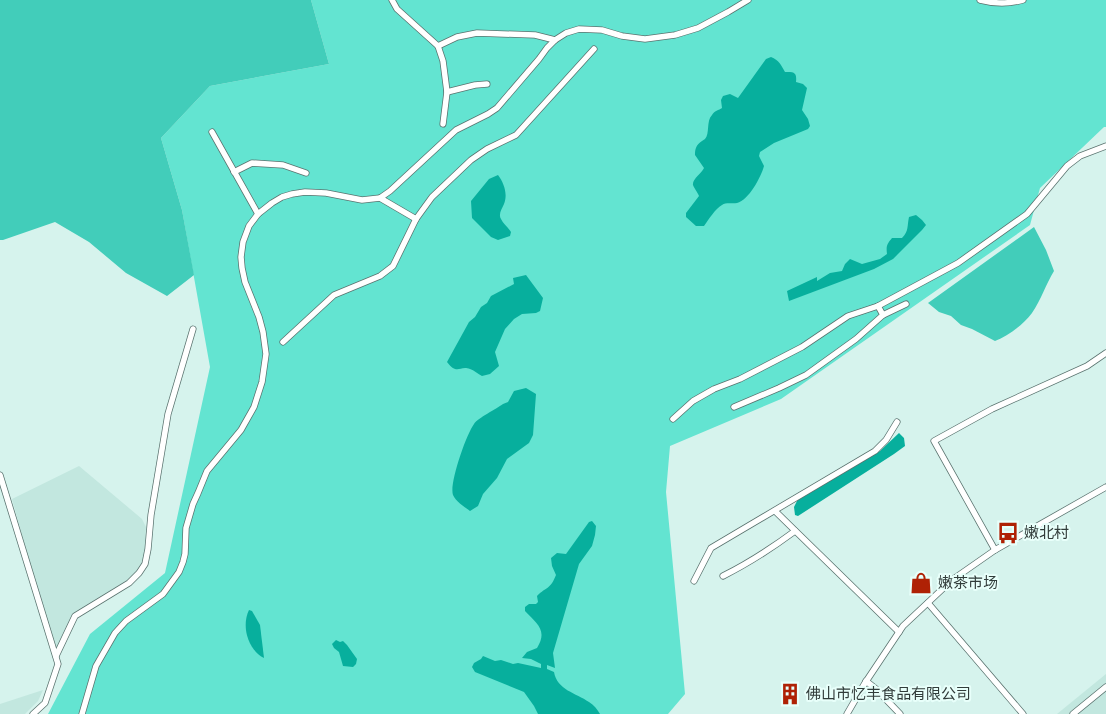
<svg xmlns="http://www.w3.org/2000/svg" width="1106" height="714" font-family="'Varela Round','Noto Sans SC',sans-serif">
  <rect width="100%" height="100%" fill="#d6f3ed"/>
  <g fill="#c2e7df">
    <path d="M79,466L142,519L146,527L145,553L143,562L138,572L131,578L76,613L56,650L44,615L12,499Z"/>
    <path d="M1106,674V714H1057Z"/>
    <path d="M43,690L38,701L25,714H0V704Z"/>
  </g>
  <path fill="#63e4d1" d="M311,0H1106V127H1104L1040,188L1030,225L781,399L670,446L666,492L685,694L668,714H48L90,634L165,573L210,367L182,210L161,138L210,86L329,64Z"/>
  <g fill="#42cdba">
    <path d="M0,0H311L329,64L210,86L161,138L182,210L194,275L167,296L126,273L89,242L55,222L3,240H0Z"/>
    <path d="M1034,227L1046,250L1054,271C1046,284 1041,300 1032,313C1023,325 1008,336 995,341L972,329L961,325L951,316L939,312L928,303Z"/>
  </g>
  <g fill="#07af9d">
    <path d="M771,57C779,60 781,65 785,72C794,72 797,72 796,82L803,84L807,88L802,110L808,119L810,126L808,129L774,143L760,152L759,156L764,166C761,177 749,200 737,203C732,204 726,202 722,205C715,209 709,219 704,226H696L686,217V213L699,196C698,193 694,188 693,185C692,179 702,173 704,168L695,155C695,149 696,145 702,141C703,140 704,140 705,139C710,134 706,121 712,115C714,111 719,110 722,108L721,100L723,96L730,94L738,98L766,59Z"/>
    <path d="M498,175C504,183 508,194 504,204C502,209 498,214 501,219C503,224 508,227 511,232L510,236L498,240L491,237L472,218L471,201L489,179Z"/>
    <path d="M916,215L922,220L926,225L922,230L893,259L874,269L789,301L787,291L817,277V281L830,273L842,271L845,264L850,259L862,264L880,259L887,254C886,246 887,244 892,238H902C909,231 907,226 909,217Z"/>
    <path d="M526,275L543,298L540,311L536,313L522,314L514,319L505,329L495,352L499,366L490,374L482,376C478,374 474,370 470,369C459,365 458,376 447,362L469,322L475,317L481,307L487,303L491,296L514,284L513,278Z"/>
    <path d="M526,388L536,394L533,435L529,443L507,459L497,478L483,494L478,506L470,511C465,507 456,502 453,495C449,484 466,435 474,424C478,418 496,409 503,404L508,402L514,391Z"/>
    <path d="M899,433L904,438L905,446L894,454L798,516L795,515L794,507L798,499L880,451Z"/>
    <path d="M592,521L596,526L595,535L592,546L579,564L553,653L555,668L547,665V669L554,672C557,690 576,693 589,702C594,705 597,709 600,714H538L534,706L524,692L475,672L472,667L474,663L481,659L483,656L495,661L501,660L513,664L518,663L541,668V664L531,659L522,658L527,652L537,648C548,630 537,624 525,611V607L529,604H536L538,602L537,596C547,586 550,590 556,575L552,566L551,558L557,553L566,554L589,522Z"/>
    <path d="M249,610L252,611L260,625L264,658C248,650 241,626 249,610Z"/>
    <path d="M336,640L340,642L343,641L347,645L357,659L356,664L353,667L343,666L339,652L334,648L332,644Z"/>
  </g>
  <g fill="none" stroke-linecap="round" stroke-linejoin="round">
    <g stroke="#5a736f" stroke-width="7">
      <g id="street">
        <path d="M392,0L397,9L438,46L443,61L447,92L443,124"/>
        <path d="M980,0C995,4 1009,4 1023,0"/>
        <path d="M438,46L457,37L477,33L535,35L555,40"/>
        <path d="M447,92L475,85L487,84"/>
        <path d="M212,132L258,214"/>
        <path d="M234,172L252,163L283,165L306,173"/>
        <path d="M380,198L416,219"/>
        <path d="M883,315L906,304"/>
        <path d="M283,342L334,295L380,276L393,266L416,219L432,197L471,160L487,149L516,135L594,49"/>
        <path d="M734,407L779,388L806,375L856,339L883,315L878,306"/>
        <path d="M673,419L693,401L714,389L740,379L802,347L848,316L878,306L958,263L1027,214L1067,166L1080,156L1106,146"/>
        <path d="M0,475L58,664L45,703L33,714"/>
        <path d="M775,511L899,632"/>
        <path d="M995,550L934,441L992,409L1087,366L1106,353"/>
        <path d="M723,576C749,563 772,548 795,531"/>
        <path d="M694,581L711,548L875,451L886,440L897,422"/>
        <path d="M928,603L1023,714"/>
        <path d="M56,656L75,616L129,583L139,573L145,564L148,549L151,515L168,414L193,329"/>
        <path d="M866,681L876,689L900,714"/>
        <path d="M82,714L96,666L115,633L126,621L163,594L179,572L183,562L185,554L186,528L193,504L198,493L207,471L241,430L254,407L262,382L266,354L263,332L259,317L245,282L242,268L241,257L243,242L249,226L258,214L272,203L282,197L292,194L305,192L326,193L362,200L380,198L390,191L456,130L488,114L497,108L539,59L547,48L555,40L566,33L579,29L602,30L622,36L645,39L675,35L698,28L728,12L748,0"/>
        <path d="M847,714L865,683L903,626L952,580L995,550L1106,487"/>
        <path d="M1073,714L1106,687"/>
      </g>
    </g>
    <use href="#street" stroke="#fff" stroke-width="5.5"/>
  </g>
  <defs>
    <g id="bus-bare" transform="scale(1.725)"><path d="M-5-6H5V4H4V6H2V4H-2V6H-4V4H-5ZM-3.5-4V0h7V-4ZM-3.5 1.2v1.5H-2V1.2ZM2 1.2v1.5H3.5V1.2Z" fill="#af2105" stroke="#e8fffa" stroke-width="2.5" paint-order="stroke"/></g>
    <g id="shop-bare" transform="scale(1.725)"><path d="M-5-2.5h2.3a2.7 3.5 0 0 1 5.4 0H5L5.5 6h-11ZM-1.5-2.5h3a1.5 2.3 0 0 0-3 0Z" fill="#af2105" stroke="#e8fffa" stroke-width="2.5" paint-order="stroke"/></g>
    <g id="building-bare" transform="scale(1.725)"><path d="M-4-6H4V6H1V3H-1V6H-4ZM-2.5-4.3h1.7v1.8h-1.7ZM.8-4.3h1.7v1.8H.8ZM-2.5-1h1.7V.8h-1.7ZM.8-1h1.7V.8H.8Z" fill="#af2105" stroke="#e8fffa" stroke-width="2.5" paint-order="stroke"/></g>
  </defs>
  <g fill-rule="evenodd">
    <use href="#bus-bare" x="1008" y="533"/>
    <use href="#shop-bare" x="921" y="583"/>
    <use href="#building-bare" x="790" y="694"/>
  </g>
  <g text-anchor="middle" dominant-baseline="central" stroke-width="4" stroke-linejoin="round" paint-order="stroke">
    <g font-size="15" fill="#313c3a" stroke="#e8fffa" text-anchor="start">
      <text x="1024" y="533">嫩北村</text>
      <text x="938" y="583">嫩茶市场</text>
      <text x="806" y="694">佛山市忆丰食品有限公司</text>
    </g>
  </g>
</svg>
